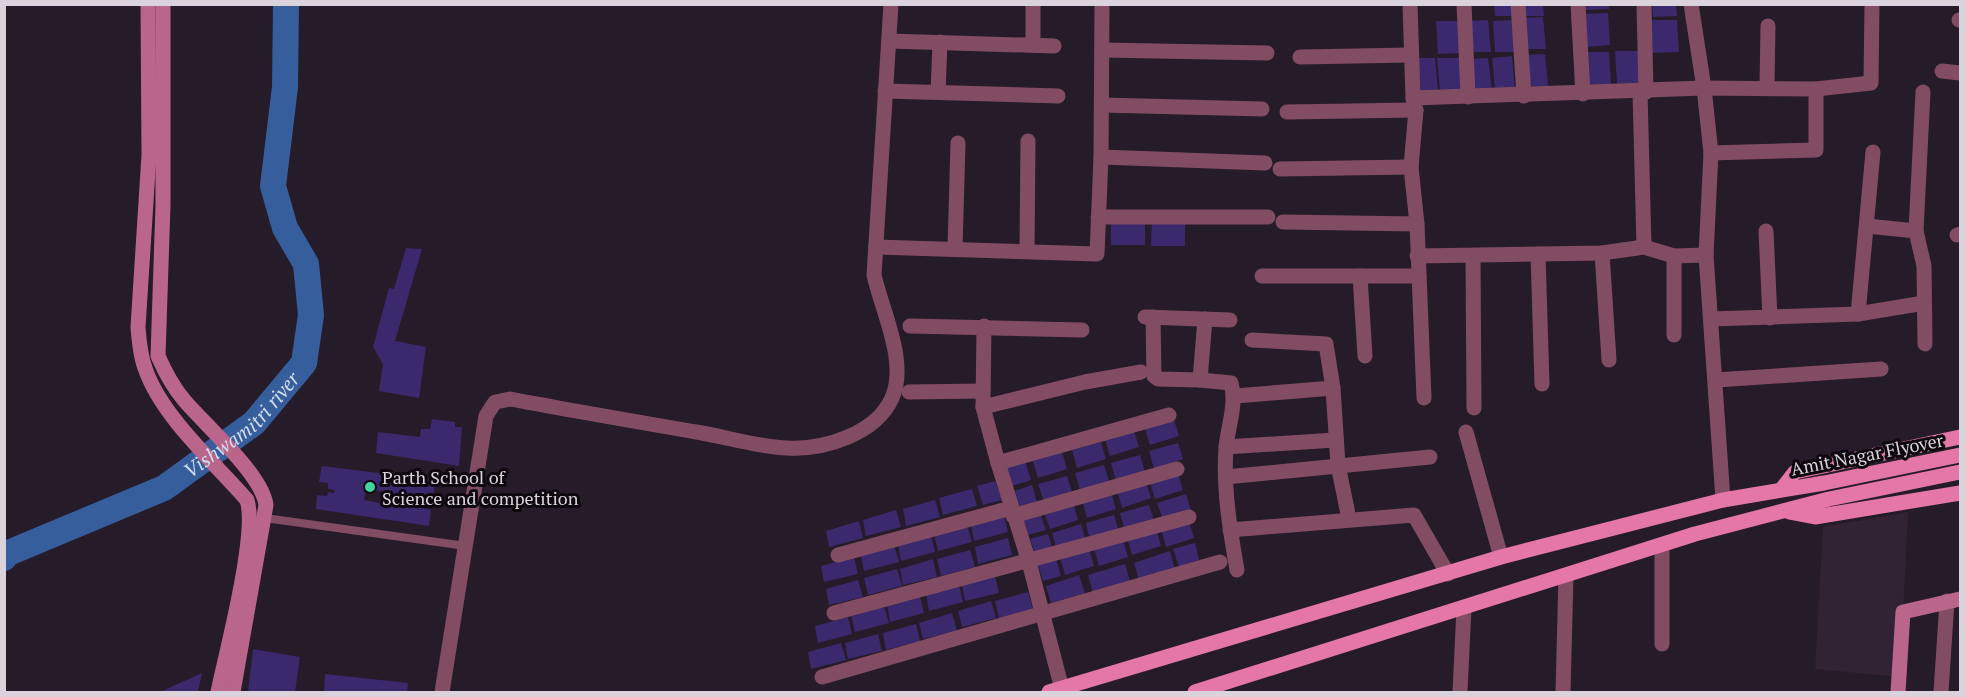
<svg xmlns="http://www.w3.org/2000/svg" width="1965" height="697" font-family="'PT Serif',serif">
  <rect width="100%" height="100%" fill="#261b28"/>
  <path fill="#312234" d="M1908,512L1900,677L1815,669L1823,527Z"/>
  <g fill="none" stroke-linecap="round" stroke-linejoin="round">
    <path stroke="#365d9c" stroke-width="26" id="s1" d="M4,558L6,554L164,488L254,423L304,363L311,315L306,264L285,228L273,186L285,87L286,4"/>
  </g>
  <g fill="#3a296c" fill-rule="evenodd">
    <path d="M1494,4H1513L1515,16H1495Z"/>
    <path d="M1523,4H1543L1544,16H1524Z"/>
    <path d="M1585,4H1609V9L1586,10Z"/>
    <path d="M1652,4H1676L1677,16L1653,17Z"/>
    <path d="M1608,13L1610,45L1587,47L1584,14Z"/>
    <path d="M1543,17L1546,49H1526L1524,18Z"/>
    <path d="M1488,20L1491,52H1471L1468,21Z"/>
    <path d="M1512,20L1515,52H1495L1493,21Z"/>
    <path d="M1648,20H1677L1679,52L1650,53Z"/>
    <path d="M1436,21H1459L1462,53L1438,54Z"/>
    <path d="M1615,51H1638L1641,83L1617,84Z"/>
    <path d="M1585,52H1609L1611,84L1588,85Z"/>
    <path d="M1545,54L1548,86H1528L1526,55Z"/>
    <path d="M1512,56L1515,89H1495L1492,58Z"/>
    <path d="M1412,58H1435L1438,90L1414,91Z"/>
    <path d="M1437,58H1461L1463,90L1440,91Z"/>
    <path d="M1488,58L1492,90H1472L1469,59Z"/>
    <path d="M1152,220L1185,222V246H1151Z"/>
    <path d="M1145,221V245H1111V222Z"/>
    <path d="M406,248L422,249L395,341L426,347L419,398L379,391L383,364L373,347L389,288L394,289Z"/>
    <path d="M432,419L455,422V427H462L459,466L376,453L378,432L420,437L421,429H430Z"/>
    <path d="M1174,420L1179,436L1150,445L1145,428Z"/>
    <path d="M1134,431L1139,447L1110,456L1105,439Z"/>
    <path d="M1101,442L1106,459L1077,468L1072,450Z"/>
    <path d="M1178,443L1183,459L1154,469L1149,451Z"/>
    <path d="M1062,452L1067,469L1038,478L1033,461Z"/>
    <path d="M1140,455L1145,472L1116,481L1111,463Z"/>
    <path d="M1025,461L1031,480L1012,486L1006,468Z"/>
    <path d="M1104,465L1109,481L1080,490L1075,473Z"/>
    <path d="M322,466L436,480L433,497L423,495L422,500L416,499L415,502L422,503V508L431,510L429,526L316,509L317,495L327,496L328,492L334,493L335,490L328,489V483L319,482ZM366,489L386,492L385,504L364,500Z"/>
    <path d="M1178,473L1183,490L1155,499L1150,482Z"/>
    <path d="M1067,476L1072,492L1044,501L1038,484Z"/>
    <path d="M995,481L1002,500L983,505L977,486Z"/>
    <path d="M1146,482L1151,498L1122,508L1117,490Z"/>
    <path d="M1032,485L1037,502L1020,507L1015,491Z"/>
    <path d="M972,489L977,506L943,515L939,498Z"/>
    <path d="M1111,492L1116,509L1087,518L1082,500Z"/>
    <path d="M1186,494L1191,511L1163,520L1157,503Z"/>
    <path d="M935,500L940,517L906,526L903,509Z"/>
    <path d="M1073,503L1078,520L1050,529L1044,512Z"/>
    <path d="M1149,505L1154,521L1125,531L1120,513Z"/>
    <path d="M896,510L901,527L866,536L863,520Z"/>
    <path d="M1040,513L1046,530L1028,535L1023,519Z"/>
    <path d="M1004,515L1008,532L974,541L971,525Z"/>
    <path d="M1114,515L1119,532L1090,541L1086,523Z"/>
    <path d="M859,521L863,538L829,547L826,531Z"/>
    <path d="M1189,521L1194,538L1166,547L1161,529Z"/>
    <path d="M1081,524L1086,541L1057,550L1052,533Z"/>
    <path d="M967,525L972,542L938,551L934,534Z"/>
    <path d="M1156,529L1161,546L1132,555L1127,538Z"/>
    <path d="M1048,534L1053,550L1036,556L1030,539Z"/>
    <path d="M931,535L935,552L901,561L898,544Z"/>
    <path d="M1008,538L1012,555L978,564L975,547Z"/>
    <path d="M1123,540L1128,557L1099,566L1094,549Z"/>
    <path d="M1195,543L1199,560L1179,567L1173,549Z"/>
    <path d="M894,545L899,562L864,571L861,555Z"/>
    <path d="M1089,549L1094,566L1065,575L1060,557Z"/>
    <path d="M970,550L975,567L941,576L937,559Z"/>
    <path d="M1170,551L1175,570L1139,580L1134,563Z"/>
    <path d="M854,557L858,574L824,582L821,566Z"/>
    <path d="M933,559L937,577L903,585L900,569Z"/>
    <path d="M1056,559L1061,576L1043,581L1038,565Z"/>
    <path d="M1125,564L1130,582L1093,593L1088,575Z"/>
    <path d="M897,569L902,586L868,595L864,578Z"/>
    <path d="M1079,575L1085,593L1051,603L1046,586Z"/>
    <path d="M995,576L999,593L965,601L962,585Z"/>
    <path d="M858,580L863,597L829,605L826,589Z"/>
    <path d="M959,585L963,602L929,611L926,594Z"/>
    <path d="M1028,592L1033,609L999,618L995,601Z"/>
    <path d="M920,596L924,613L890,622L887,605Z"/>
    <path d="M991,601L996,618L962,627L958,611Z"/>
    <path d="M884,606L889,623L855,632L851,615Z"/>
    <path d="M952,613L957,631L923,639L919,623Z"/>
    <path d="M848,617L852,634L818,643L815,626Z"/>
    <path d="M916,624L920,641L886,650L883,633Z"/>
    <path d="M878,634L882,651L848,659L845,643Z"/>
    <path d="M841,643L846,660L811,669L808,652Z"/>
    <path d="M253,649L300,657L295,692H248Z"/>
    <path d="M202,673L198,692H160Z"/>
    <path d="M325,674L408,683L407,692H324Z"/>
  </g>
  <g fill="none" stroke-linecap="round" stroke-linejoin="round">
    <path stroke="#824d63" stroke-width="8" d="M265,518L466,546"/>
    <g stroke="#824d63" stroke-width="15">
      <path d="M1410,4L1413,98L1416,110L1411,167L1417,224L1424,398"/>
      <path d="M1464,4L1468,97"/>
      <path d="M1518,4L1524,96"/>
      <path d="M1578,4L1583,94"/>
      <path d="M1644,4L1646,92"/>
      <path d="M1691,4L1704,88L1711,153L1706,255L1723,500"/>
      <path d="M1959,20H1960"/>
      <path d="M889,41L1054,46"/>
      <path d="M1033,45V4"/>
      <path d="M1103,50L1267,53"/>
      <path d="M1300,57L1410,55"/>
      <path d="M1942,71L1960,73"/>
      <path d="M1767,87L1768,26"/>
      <path d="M885,91L1058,96"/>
      <path d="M938,92L940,42"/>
      <path d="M1640,92L1644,247"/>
      <path d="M1923,92L1916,231L1924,266L1925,344"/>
      <path d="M1413,98L1704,88L1816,89L1871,83L1872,4"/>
      <path d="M1102,105L1262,109"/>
      <path d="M1287,112L1416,110"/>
      <path d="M1711,153L1816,150V89"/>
      <path d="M1101,157L1265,163"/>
      <path d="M1280,169L1411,167"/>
      <path d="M1098,217H1268"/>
      <path d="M1283,222L1417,224"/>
      <path d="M1867,226L1916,231"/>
      <path d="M1766,231L1770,318"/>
      <path d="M1957,235L1960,234"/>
      <path d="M876,247L1097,254L1101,157L1102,4"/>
      <path d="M955,249L958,143"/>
      <path d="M1027,250L1028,141"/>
      <path d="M1602,253L1609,360"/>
      <path d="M1538,254L1542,384"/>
      <path d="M1417,256L1602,253L1644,247L1674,256L1706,255"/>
      <path d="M1473,256L1474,408"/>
      <path d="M1674,256V335"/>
      <path d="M1262,276H1419"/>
      <path d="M1360,276L1365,356"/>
      <path d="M1858,314L1873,152"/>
      <path d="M1145,317L1230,320"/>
      <path d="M1153,317L1154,376L1158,379L1200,380"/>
      <path d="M1205,319L1200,380L1231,383C1237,405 1228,425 1226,448C1223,488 1230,530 1237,570"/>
      <path d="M1711,319L1858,314L1924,303"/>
      <path d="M910,326L1082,330"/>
      <path d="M984,326L983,407L998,463L1029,562L1062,689"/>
      <path d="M1252,340L1326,344L1333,388L1338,465L1349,519"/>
      <path d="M1716,380L1881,369"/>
      <path d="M909,392L982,391"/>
      <path d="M1235,396L1333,388"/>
      <path d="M983,407L1085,382L1141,372"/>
      <path d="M1466,432L1501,557"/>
      <path d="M1226,447L1335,440"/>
      <path d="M998,463L1169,415"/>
      <path d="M1226,477L1430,457"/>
      <path d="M1013,516L1177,469"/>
      <path d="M1230,530L1414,515L1448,574"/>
      <path d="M1662,545V644"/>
      <path d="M838,555L1011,508"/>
      <path d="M834,613L1189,517"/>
      <path d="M822,677L1220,562"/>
      <path d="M442,692L486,416L495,402L510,399C574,411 638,422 702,433C730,438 759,447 787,448C824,450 876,434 892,398C908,362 882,311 874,275L891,4"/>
      <path d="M1460,692L1464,608"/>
      <path d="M1563,692L1566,576"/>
      <path d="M1941,692L1947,601"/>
    </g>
    <g stroke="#ba658a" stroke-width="15">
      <path d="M148,4L149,155L138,327C139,340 140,355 145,368C161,416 214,462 247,500C258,533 226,653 218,692"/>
      <path d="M163,4V205L158,356C165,372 173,387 184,400C205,425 262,474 266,505L233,692"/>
      <path d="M1898,692L1903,612L1960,599"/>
    </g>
    <g stroke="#e577a8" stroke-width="15">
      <path d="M1781,490L1795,472L1960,437"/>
      <path d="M1789,512L1815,517L1960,493"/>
      <path d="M1049,692L1501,557L1723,500L1824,483L1960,455"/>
      <path d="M1195,692L1695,534L1829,499L1960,472"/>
    </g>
  </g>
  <circle fill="#41d4a1" stroke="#0c080d" stroke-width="2" cx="370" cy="487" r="6"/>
  <g text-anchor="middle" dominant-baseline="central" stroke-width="6" stroke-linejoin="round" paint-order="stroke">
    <g font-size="18" fill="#dbd3dc" stroke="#0c080d">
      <text transform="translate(1867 454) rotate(-11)">Amit Nagar Flyover</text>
    </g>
    <g font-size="18" fill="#dbd3dc" stroke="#0c080d" text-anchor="start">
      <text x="382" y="477">Parth School of<tspan x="382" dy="21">Science and competition</tspan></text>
    </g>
    <g font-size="20" font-style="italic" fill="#d1ddf0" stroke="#0c080d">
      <text stroke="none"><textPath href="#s1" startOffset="276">Vishwamitri river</textPath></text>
    </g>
  </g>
  <rect width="1965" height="697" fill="none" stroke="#dbd3dc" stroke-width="12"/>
</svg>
